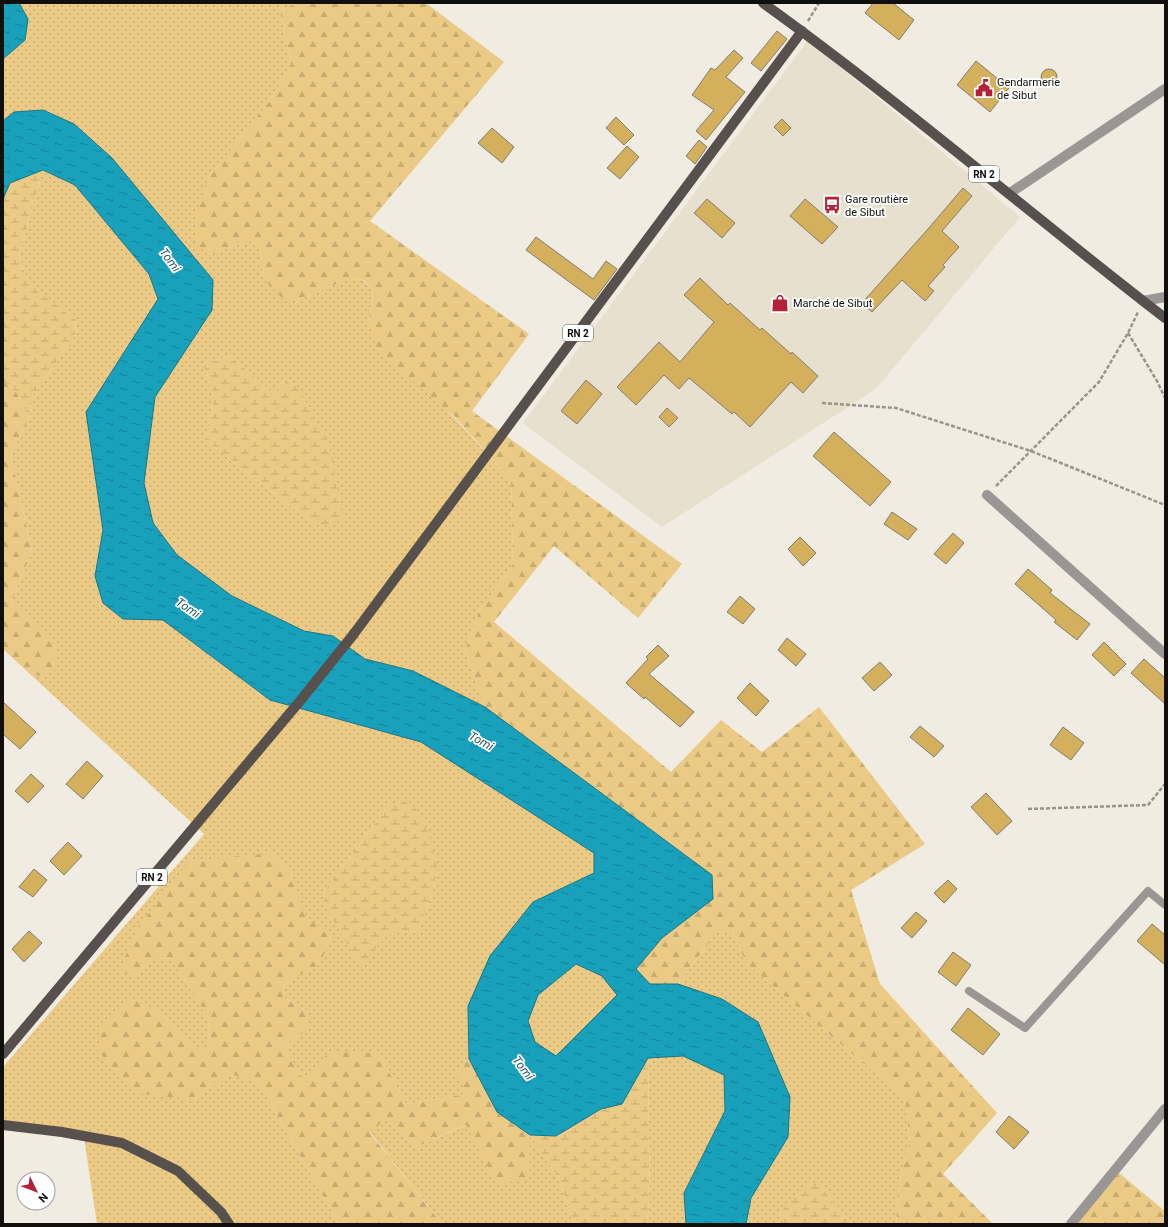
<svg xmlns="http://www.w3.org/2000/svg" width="1168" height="1227" font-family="Roboto,sans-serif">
  <defs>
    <pattern id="grass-dots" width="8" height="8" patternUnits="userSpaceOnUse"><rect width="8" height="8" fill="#eaca84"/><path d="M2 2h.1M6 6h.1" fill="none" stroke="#c8ac71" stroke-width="1.8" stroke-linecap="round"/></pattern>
    <pattern id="forest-firs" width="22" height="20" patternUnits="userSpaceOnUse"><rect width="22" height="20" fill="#eaca84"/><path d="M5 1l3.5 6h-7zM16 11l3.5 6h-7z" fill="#c8ac71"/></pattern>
    <pattern id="wetland-marsh" width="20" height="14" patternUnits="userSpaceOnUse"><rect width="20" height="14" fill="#eaca84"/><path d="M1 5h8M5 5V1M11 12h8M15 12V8" fill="none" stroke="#c8ac71"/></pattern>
    <pattern id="water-ripples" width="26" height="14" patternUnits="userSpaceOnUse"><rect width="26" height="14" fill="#19a1bb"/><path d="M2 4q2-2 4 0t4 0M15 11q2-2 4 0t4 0" fill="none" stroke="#158296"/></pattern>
  </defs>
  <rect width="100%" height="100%" fill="#f1ece2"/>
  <path fill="#e8e0cf" d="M808,40L1020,217L876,389L662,527L523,423Z"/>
  <g fill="url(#grass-dots)" fill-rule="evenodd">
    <path d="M19,3H298L280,10L291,65L269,102L208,178L209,254L251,241L261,251L263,278L296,301L350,278L363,280L373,291L369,324L511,480L513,564L480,610L465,650L485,707L413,671L365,659L333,636L304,631L232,596L177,555L153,523L144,483L155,397L212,310L213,280L112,158L74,124L14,112L3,121V59L25,40L28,19ZM230,356L273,393L289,381L311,522L205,440L214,398L203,364Z"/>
    <path d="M43,170L75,185L149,274L158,299L86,412L103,530L95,576L123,619L163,620L270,700L421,742L594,853V873L533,902L468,1006L469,1059L456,1070L467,1094L406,1104L379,1053L305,1083L284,1048L309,1027V1012L285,998L283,985L320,964L331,938L301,911L291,870L272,853L133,977L157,958L172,959L208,1018L210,1045L197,1050L157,1010L194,1100L230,1074L258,1082L339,1224H97L83,1131L3,1121V1067L204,834L31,675L43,676L55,642L11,603L32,551L11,455L29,418L34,394L75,335L76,320L29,284L19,256ZM388,806L438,870L430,899L418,931L389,934L324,904L325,890Z"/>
    <path d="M731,930L747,964L905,1099L910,1142L899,1182L896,1224H853L821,1187L779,1214L784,1224H746L751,1198L788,1137L722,999L678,984L717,932Z"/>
    <path d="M576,964L602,976L618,995L556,1056L535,1042L528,1021L538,995Z"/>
    <path d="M683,1056L724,1075L725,1111L684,1193L686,1224H646L650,1203L648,1058Z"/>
    <path d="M386,1120L416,1147L467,1125L493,1177H530V1135L559,1179L574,1224H442L369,1131Z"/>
  </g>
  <g fill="url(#forest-firs)">
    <path d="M298,3H426L504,62L370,221L529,334L472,411L682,564L638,618L554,546L494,622L671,772L721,720L762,752L819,707L925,844L851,890L880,984L997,1113L943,1174L993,1224H896L899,1182L910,1142L905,1099L747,964L731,930L717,932L678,984H650L636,969L662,938L713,899L712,875L485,707L465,650L480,610L513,564L511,480L453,415L377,351L369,324L373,291L364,280L350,278L296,301L282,298L263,278L261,251L251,241L209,254L197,246L195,217L208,178L269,102L291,65L280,10Z"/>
    <path d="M3,381L17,393L29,418L11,455L32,551L11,603L55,641L56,669L43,676L31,675L3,649Z"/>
    <path d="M272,853L291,870L302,911L331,938L320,964L283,985L285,998L309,1012V1027L284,1048L305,1083L329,1051L379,1053L406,1104L466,1094L456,1070L469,1059L497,1112L530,1135V1177L504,1185L493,1177L466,1125L416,1147L386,1120L369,1132L442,1224H339L258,1082L230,1074L194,1100L136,1093L98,1051L101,1023L133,998L157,1010L196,1049L210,1045L208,1018L172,959L157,958L133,977L120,969L138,927L190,861Z"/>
    <path d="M1114,1169L1165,1211V1224H1066Z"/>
  </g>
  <g fill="url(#wetland-marsh)">
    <path d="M43,170L19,256L29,284L76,320L75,335L34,394L29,418L17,393L3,381V199L10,183Z"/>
    <path d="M230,356L273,393L289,381L296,385L328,441L344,517L332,526L311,522L205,440L214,398L203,364Z"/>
    <path d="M401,800L414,806L428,831L438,870L430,899L418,931L389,934L360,966L324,904L325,890L388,806Z"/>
    <path d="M648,1058L650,1203L646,1224H574L559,1179L530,1135L557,1136L601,1109L622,1104Z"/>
    <path d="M809,1180L821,1187L853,1224H784L779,1214Z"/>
  </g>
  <g fill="url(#water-ripples)" stroke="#177586" fill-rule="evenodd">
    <path d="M3,3H19L28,19L25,40L3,59Z"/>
    <path d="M43,110L74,124L112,158L213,280L212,310L155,397L144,483L153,523L177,555L232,596L304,631L333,636L365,659L413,671L485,707L712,875L713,899L662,938L636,969L650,984H678L722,999L758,1022L790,1097L788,1137L751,1198L746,1224H686L684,1193L725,1111L724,1075L683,1056L648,1058L622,1104L601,1109L556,1136L530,1135L497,1112L469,1059L468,1006L490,956L533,902L594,873V853L421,742L270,700L163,620L123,619L103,603L95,576L103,530L86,412L158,299L149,274L75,185L43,170L10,183L3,199V121L14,112ZM576,964L602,976L617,995L556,1056L535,1042L528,1021L538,995Z"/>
  </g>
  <g fill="#d4b05c" stroke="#817d74">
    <path d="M873,3H893L914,20L899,40L865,13Z"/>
    <path d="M777,31L787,39L761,71L751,63Z"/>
    <path d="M734,50L743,58L726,77L745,92L706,140L696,131L714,110L692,95L711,68L715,70Z"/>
    <path d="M976,61L1009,88L990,112L957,85Z"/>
    <circle cx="1049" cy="77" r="8"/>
    <path d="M616,117L634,135L624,145L606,128Z"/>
    <path d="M782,119L791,128L783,136L774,127Z"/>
    <path d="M492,128L514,147L502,163L478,143Z"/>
    <path d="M699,140L707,147L695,164L686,156Z"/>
    <path d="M627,146L639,157L620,179L607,168Z"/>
    <path d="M963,188L972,196L942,231L959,247L943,265L945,267L928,286L934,291L925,301L902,280L872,312L862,303L928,229Z"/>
    <path d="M707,199L735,223L722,238L694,213Z"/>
    <path d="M805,199L838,227L822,244L790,216Z"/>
    <path d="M536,237L593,279L606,261L617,269L594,300L526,250Z"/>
    <path d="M700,278L728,305L730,303L760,330L762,328L791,354L792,352L818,376L803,393L791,382L750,427L734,412L732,414L689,378L679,389L664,375L636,405L617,387L659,342L680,362L714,322L684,295Z"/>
    <path d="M586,380L602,394L577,424L561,411Z"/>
    <path d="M667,408L678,418L669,427L659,417Z"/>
    <path d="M834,432L891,482L870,506L813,456Z"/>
    <path d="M892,512L917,529L908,540L884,524Z"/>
    <path d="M953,533L964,543L946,564L934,554Z"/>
    <path d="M800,537L816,553L803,566L788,549Z"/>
    <path d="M1028,569L1052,590L1050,593L1090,624L1077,640L1054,622L1056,620L1015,584Z"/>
    <path d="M740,596L755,609L743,624L727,612Z"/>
    <path d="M787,638L806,654L796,666L778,650Z"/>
    <path d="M1104,642L1126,664L1114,676L1092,655Z"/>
    <path d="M658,645L669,656L649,674L694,712L680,727L645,697L644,699L626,683L648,659L646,657Z"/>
    <path d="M1144,659L1165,678V704L1131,673Z"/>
    <path d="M880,662L892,675L874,691L862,678Z"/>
    <path d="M750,683L769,701L756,716L737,698Z"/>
    <path d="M3,702L36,732L20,749L3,734Z"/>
    <path d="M920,726L944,746L934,757L910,737Z"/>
    <path d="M1063,727L1084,743L1071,760L1050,745Z"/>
    <path d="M87,761L103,776L83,799L66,784Z"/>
    <path d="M31,774L44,786L28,803L15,791Z"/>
    <path d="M986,793L1012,821L997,835L971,807Z"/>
    <path d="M68,842L82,856L64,875L50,861Z"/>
    <path d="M34,869L47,880L33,897L19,887Z"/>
    <path d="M948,880L957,889L944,903L934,893Z"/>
    <path d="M916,912L927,921L912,938L901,928Z"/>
    <path d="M1152,924L1165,935V965L1137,941Z"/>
    <path d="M29,931L42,943L24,962L12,949Z"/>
    <path d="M953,952L971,965L956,986L938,972Z"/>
    <path d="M968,1008L1000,1034L983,1055L951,1030Z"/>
    <path d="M1009,1116L1029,1132L1014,1149L996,1132Z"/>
  </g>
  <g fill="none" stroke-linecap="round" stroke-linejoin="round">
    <g stroke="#97948c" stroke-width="2.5" stroke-dasharray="4 2" stroke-linecap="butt">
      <path d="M808,21L819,3"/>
      <path d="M1128,333L1157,381L1165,398"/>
      <path d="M822,403L896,408L1031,451L1165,505"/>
      <path d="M996,486L1099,382L1128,333L1138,312"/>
      <path d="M1028,809L1148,805L1165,784"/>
    </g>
    <path stroke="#9a9694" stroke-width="8" d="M969,991L1025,1028L1148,891L1165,905"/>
    <g stroke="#9a9694" stroke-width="10">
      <path d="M1010,193L1165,89"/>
      <path d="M1143,301L1165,297"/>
      <path d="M987,495L1165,654"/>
      <path d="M1071,1224L1165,1109"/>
    </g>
    <g stroke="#57504c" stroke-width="10">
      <path d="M763,3C901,102 1030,214 1165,318"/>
      <path d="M3,1054L300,701L353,635L802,31"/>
      <path d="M3,1125L62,1132L122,1143L178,1171L221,1212L229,1224"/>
    </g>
  </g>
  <defs>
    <g id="civic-bare" transform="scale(1.38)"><path d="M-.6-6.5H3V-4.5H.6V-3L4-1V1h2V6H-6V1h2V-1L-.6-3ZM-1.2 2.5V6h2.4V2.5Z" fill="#b42239" stroke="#fff" stroke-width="2.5" paint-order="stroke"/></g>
    <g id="bus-bare" transform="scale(1.38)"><path d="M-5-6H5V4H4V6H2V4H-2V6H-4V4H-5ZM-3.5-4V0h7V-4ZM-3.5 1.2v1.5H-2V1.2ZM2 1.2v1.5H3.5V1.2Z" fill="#b42239" stroke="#fff" stroke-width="2.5" paint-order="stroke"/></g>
    <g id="shop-bare" transform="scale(1.38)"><path d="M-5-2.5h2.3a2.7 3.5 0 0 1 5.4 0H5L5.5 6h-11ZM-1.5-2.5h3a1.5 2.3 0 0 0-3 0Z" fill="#b42239" stroke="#fff" stroke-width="2.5" paint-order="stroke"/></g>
  </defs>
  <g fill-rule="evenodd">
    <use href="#civic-bare" x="984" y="88"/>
    <use href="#bus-bare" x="832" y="205"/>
    <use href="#shop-bare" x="780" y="303"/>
  </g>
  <g text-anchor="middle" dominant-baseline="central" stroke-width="3.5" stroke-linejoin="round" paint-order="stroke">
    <g fill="#fff" stroke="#585755" stroke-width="1">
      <rect x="969" y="166" width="30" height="16" rx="3"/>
      <rect x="563" y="325" width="30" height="16" rx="3"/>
      <rect x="137" y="869" width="30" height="16" rx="3"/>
    </g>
    <g font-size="10" font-weight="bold" fill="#110f0c">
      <text x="984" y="174">RN 2</text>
      <text x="578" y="333">RN 2</text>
      <text x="152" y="877">RN 2</text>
    </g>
    <g font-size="11" fill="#110f0c" stroke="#fff" text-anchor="start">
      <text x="997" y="82">Gendarmerie<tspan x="997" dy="13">de Sibut</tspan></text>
      <text x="845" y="199">Gare routière<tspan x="845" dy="13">de Sibut</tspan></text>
      <text x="793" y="303">Marché de Sibut</text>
    </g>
    <g font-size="12" font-style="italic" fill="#275965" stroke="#fff">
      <text transform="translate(170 260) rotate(54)">Tomi</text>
      <text transform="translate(188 608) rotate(34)">Tomi</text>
      <text transform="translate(481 741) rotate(29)">Tomi</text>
      <text transform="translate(523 1068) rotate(53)">Tomi</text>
    </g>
  </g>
  <rect width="1168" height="1227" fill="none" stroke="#110f0c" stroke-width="8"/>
  <g transform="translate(36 1191) rotate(133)"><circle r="19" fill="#ffffff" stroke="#a09f9e"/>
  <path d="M0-3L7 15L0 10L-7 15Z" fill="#b42239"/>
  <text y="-6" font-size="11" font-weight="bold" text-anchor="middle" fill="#110f0c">N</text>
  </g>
</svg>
